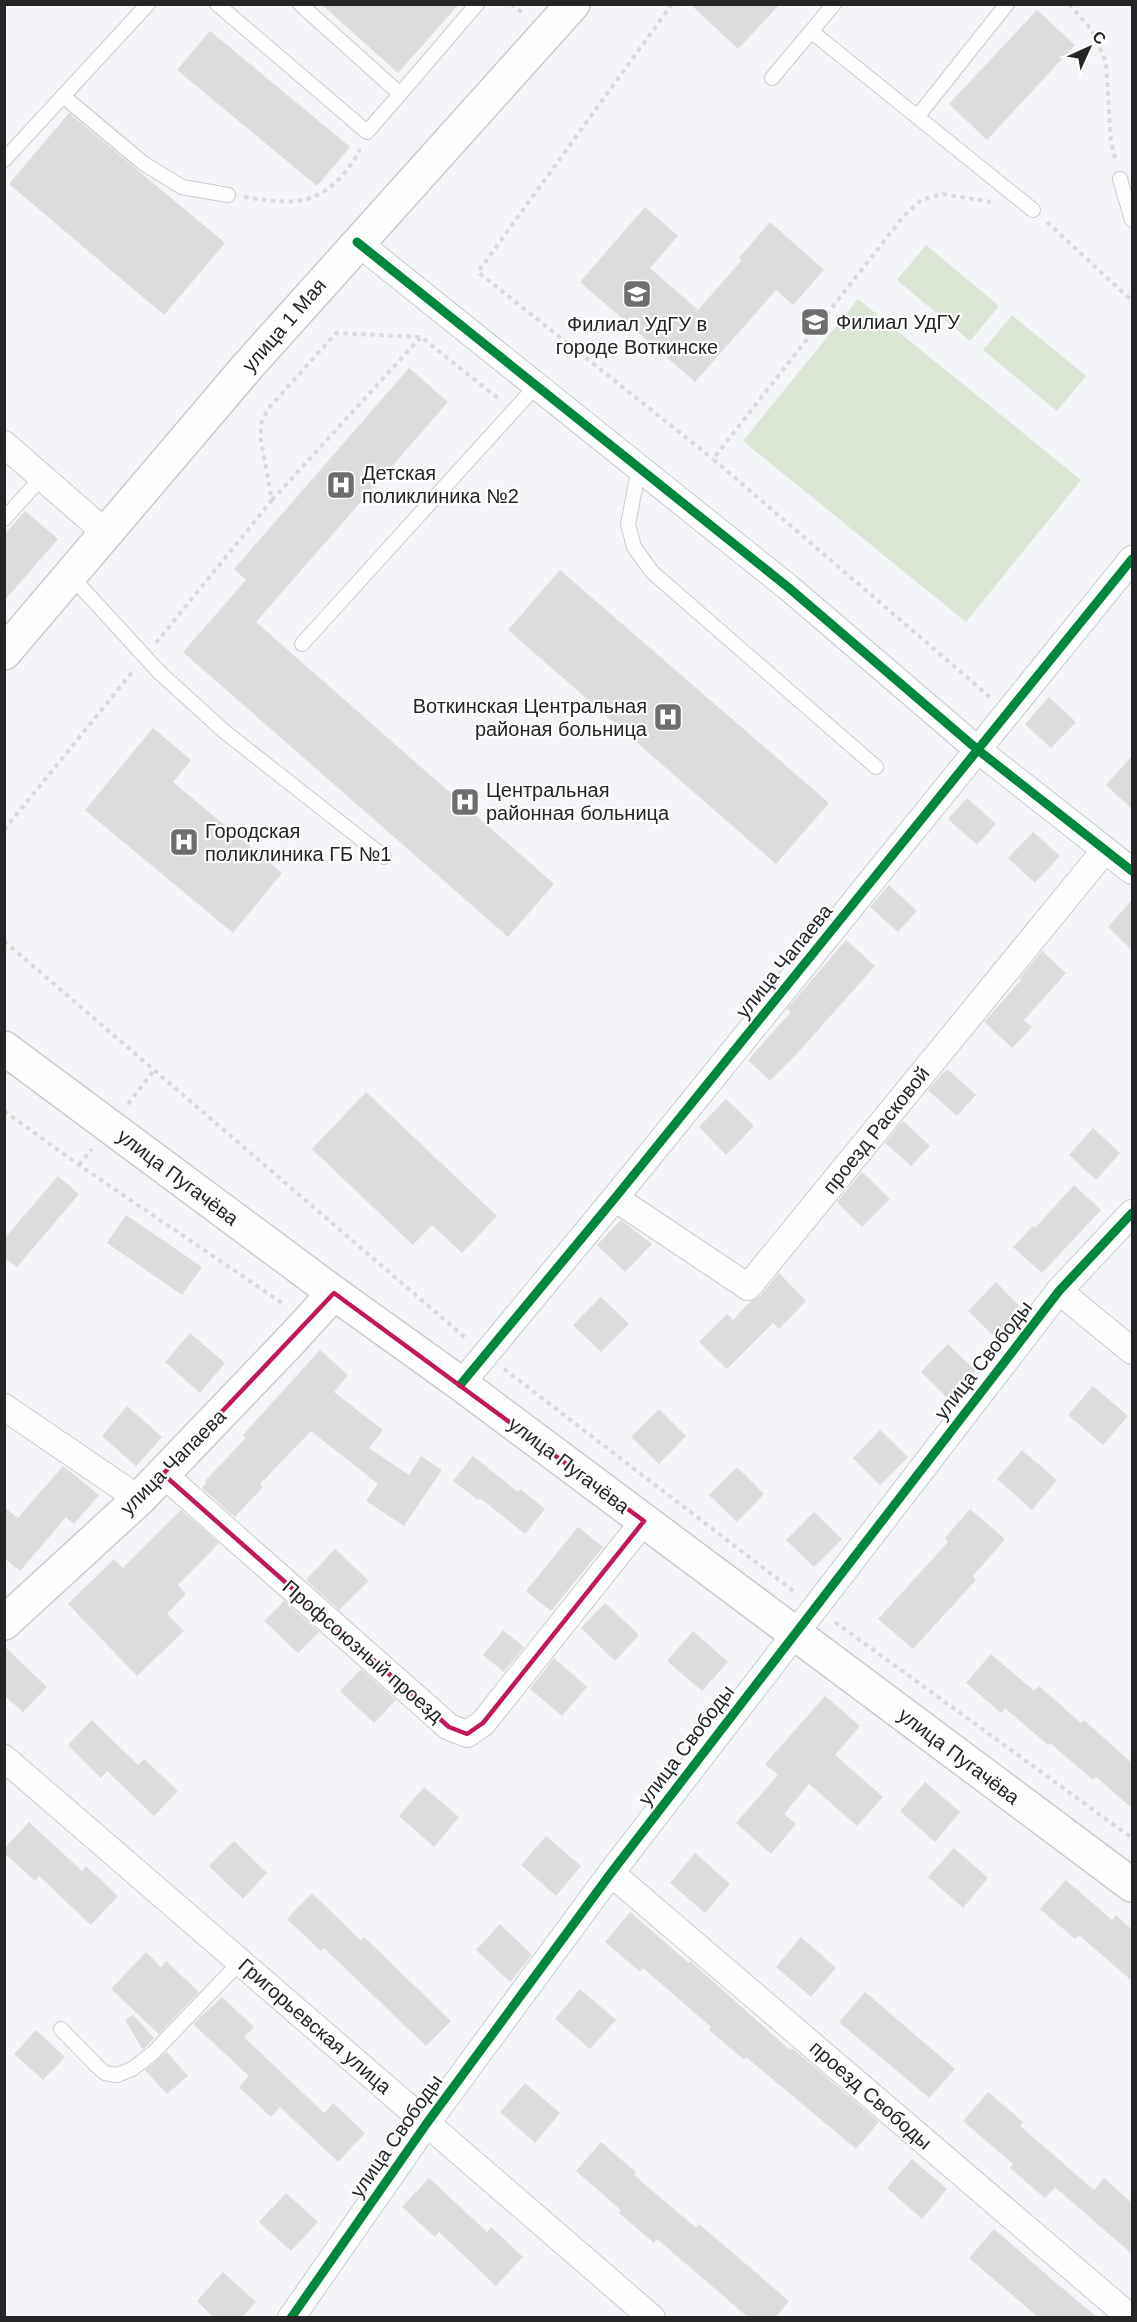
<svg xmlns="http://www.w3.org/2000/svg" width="1137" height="2322" font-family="Arial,sans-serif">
  <rect width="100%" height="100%" fill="#f3f5f8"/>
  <g fill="#dae6d3">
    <path d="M926,245L999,306L970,341L897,280Z"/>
    <path d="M858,299L1081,480L966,622L743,441Z"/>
    <path d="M1012,315L1086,376L1057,411L983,350Z"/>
  </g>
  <g fill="#dcdcdc">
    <path d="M321,4H459L398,73Z"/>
    <path d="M690,4H780L738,49Z"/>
    <path d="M1037,10L1075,45L987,140L949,104Z"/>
    <path d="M210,31L350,147L317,186L177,70Z"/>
    <path d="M69,113L225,243L164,315L9,184Z"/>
    <path d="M645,207L678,236L650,268L698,310L742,260L739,258L770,222L824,270L793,305L776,290L695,382L580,282Z"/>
    <path d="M409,368L448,402L256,622L554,884L508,937L183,652L246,580L234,569Z"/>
    <path d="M25,511L58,539L4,601V535Z"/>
    <path d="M560,570L829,803L776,864L508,630Z"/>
    <path d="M1049,697L1076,722L1051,748L1025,724Z"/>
    <path d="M153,728L191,760L173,782L282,873L233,933L85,810Z"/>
    <path d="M1132,756V809L1106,785Z"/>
    <path d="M967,798L996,824L977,845L948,819Z"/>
    <path d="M1033,832L1060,856L1035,883L1008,858Z"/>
    <path d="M889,885L917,911L898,932L870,907Z"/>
    <path d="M1132,900V950L1108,927Z"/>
    <path d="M846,940L875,966L793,1058L770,1081L748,1060L791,1012L787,1009Z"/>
    <path d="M1042,951L1066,973L1024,1020L1032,1027L1012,1048L984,1022L1021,980L1019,979Z"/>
    <path d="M947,1069L976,1095L957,1116L928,1090Z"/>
    <path d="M366,1092L497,1216L462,1253L432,1225L413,1245L312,1149Z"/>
    <path d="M726,1099L754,1126L726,1155L699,1127Z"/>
    <path d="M903,1121L930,1146L911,1166L885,1143Z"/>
    <path d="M1093,1128L1120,1153L1096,1180L1069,1155Z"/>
    <path d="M862,1172L890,1199L862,1227L837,1202Z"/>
    <path d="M58,1176L79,1194L17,1267L4,1257V1239Z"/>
    <path d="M1074,1185L1101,1210L1042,1273L1013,1247L1033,1226L1035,1228Z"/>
    <path d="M126,1215L202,1267L182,1295L107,1243Z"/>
    <path d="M621,1220L652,1244L625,1272L597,1245Z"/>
    <path d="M779,1273L806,1301L779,1329L773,1323L727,1369L699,1342L727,1314L733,1320L751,1301L760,1296Z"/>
    <path d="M996,1282L1023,1310L996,1338L968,1311Z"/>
    <path d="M601,1297L629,1324L601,1352L573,1325Z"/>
    <path d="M190,1333L225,1363L200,1393L165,1362Z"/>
    <path d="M948,1344L976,1371L948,1399L921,1372Z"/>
    <path d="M320,1350L348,1375L334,1392L383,1430L369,1448L409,1475L421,1456L442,1470L404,1526L366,1501L378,1484L311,1431L260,1484L263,1487L235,1517L202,1488L207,1482L205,1481L246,1438L243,1435Z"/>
    <path d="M1093,1386L1128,1416L1103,1445L1068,1415Z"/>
    <path d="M127,1406L162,1437L136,1466L102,1436Z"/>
    <path d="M659,1409L686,1436L659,1464L631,1437Z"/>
    <path d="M880,1430L908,1457L880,1485L853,1458Z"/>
    <path d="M1022,1450L1057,1480L1032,1510L997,1479Z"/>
    <path d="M473,1456L518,1492L520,1489L545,1509L525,1534L480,1498L478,1500L453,1481Z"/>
    <path d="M63,1466L99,1495L74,1524L66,1517L20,1571L4,1558V1507L18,1518Z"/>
    <path d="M737,1467L764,1494L737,1522L709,1495Z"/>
    <path d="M970,1509L1005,1539L973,1576L976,1580L913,1649L878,1619L948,1542L945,1538Z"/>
    <path d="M181,1510L219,1543L178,1585L186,1594L167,1614L184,1631L137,1676L68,1604L114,1559L123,1568Z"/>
    <path d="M814,1512L842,1539L814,1567L786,1540Z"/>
    <path d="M578,1527L603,1547L551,1611L526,1591Z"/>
    <path d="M335,1549L369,1581L339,1610L306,1580Z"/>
    <path d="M284,1601L319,1632L298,1653L264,1621Z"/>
    <path d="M605,1603L639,1635L615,1661L581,1628Z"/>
    <path d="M503,1630L524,1647L504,1672L483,1655Z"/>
    <path d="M693,1631L728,1662L702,1691L667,1661Z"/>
    <path d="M4,1646L47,1687L23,1712L4,1695Z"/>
    <path d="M991,1654L1034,1691L1039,1686L1081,1723L1084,1720L1132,1763V1808L1096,1777L1093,1780L1050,1743L1048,1745L1005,1708L1001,1713L966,1683Z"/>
    <path d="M554,1658L587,1687L562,1716L530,1689Z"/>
    <path d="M361,1669L396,1700L374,1723L340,1691Z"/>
    <path d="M825,1696L860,1726L835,1755L883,1797L857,1826L809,1784L784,1814L796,1824L771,1854L736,1823L778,1775L765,1764Z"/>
    <path d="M92,1720L138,1765L144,1759L178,1791L154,1816L107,1771L101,1778L68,1745Z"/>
    <path d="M925,1782L960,1812L935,1842L900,1811Z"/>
    <path d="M424,1787L459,1817L434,1847L399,1816Z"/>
    <path d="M29,1822L82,1871L86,1866L118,1896L91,1925L39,1876L35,1881L4,1853V1849Z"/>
    <path d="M546,1836L581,1866L556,1896L521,1865Z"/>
    <path d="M234,1841L267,1873L243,1899L209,1866Z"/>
    <path d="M954,1848L988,1878L963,1908L928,1877Z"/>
    <path d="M695,1853L730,1884L705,1913L670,1883Z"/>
    <path d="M1066,1880L1112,1920L1116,1915L1132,1930V1981L1079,1935L1075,1939L1040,1909Z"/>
    <path d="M312,1893L361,1941L364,1937L451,2021L426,2046L324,1948L321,1951L287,1919Z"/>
    <path d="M630,1912L689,1963L690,1961L790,2050L792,2048L879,2122L856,2149L746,2057L744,2060L709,2030L711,2027L643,1968L640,1972L605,1942Z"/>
    <path d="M500,1924L532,1955L510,1982L476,1950Z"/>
    <path d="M801,1937L836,1968L811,1997L776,1967Z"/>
    <path d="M146,1952L161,1967L166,1961L199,1992L159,2034L111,1989Z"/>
    <path d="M580,1989L616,2020L590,2049L555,2019Z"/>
    <path d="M865,1992L955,2069L929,2098L839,2022Z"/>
    <path d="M222,1997L254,2027L244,2037L324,2113L333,2103L365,2133L338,2162L280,2107L271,2117L239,2087L249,2076L193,2024Z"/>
    <path d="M133,2015L154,2038L143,2050L125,2020Z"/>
    <path d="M36,2030L65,2057L43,2080L14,2054Z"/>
    <path d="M167,2052L188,2076L167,2094L145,2070Z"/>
    <path d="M525,2083L560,2113L535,2143L500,2112Z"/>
    <path d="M988,2092L1023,2122L1020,2126L1094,2190L1104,2178L1132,2203V2254L1055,2187L1045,2198L1010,2168L1013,2164L963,2121Z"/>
    <path d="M601,2142L636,2172L634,2175L696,2228L699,2224L789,2301L775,2318H749L657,2239L654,2243L619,2213L621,2210L576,2171Z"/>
    <path d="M912,2159L947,2189L922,2219L887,2188Z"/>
    <path d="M429,2178L487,2232L491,2227L523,2257L496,2286L439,2232L435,2237L402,2207Z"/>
    <path d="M286,2193L318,2222L291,2251L259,2222Z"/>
    <path d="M994,2229L1055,2282L1098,2318H1039L969,2258Z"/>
    <path d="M223,2272L256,2302L241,2318H214L197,2301Z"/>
  </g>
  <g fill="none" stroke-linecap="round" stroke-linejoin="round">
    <g stroke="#c9cbcd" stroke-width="16">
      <g id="lane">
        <path d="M217,4L367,132L400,94"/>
        <path d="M300,4L400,94L477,4"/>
        <path d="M812,32L1033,210"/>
        <path d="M772,78L834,4"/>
        <path d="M63,96L143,163L182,187L228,195"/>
        <path d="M917,117L1007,4"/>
        <path d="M4,160L148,4"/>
        <path d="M1120,179L1132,220"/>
        <path d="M639,468L628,524L634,547L652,572L876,767"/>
        <path d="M4,519L42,477"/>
        <path d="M70,575L159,672L225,732L384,857"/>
        <path d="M302,644L536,386"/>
        <path d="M61,2029L97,2066L105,2073L117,2075L132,2069L153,2053L240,1962"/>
      </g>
    </g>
    <g stroke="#c9cbcd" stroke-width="28">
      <g id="street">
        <path d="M357,242L789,588L978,750L1132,871"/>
        <path d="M4,444L106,533"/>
        <path d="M615,1198L748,1287L1105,850"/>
        <path d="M1059,1291L1132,1351"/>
        <path d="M461,1384L615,1198L1132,559"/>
        <path d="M4,1407L139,1499"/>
        <path d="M163,1474L449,1727L467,1734L483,1723L644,1521"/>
        <path d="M4,1758L652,2318"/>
        <path d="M611,1873L1131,2318"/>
        <path d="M291,2318L427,2123L611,1873L1059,1291L1132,1213"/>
      </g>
    </g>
    <g stroke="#c9cbcd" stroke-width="36">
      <g id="secondary">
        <path d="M4,653L248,366L573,4"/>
        <path d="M4,1048L334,1293L461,1384L1132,1885"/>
        <path d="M4,1623L139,1499L293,1338L334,1293"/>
      </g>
    </g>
    <g stroke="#d9d9d9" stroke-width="4" stroke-dasharray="4.5 4.5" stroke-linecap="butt">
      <path d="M511,4L525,15"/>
      <path d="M672,4L478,272L713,459"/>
      <path d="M1069,4L1092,30L1106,62L1111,142L1116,162"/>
      <path d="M244,197C281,202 310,209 339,179C347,171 355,160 360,149"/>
      <path d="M1047,222L1132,301"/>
      <path d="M272,500L420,338"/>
      <path d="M156,643L272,500L261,441V424L268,409L336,333L421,337L499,399"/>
      <path d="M990,697L713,459L903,217L921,200L943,194L991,202"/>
      <path d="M4,830L134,670"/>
      <path d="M4,941L468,1340"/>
      <path d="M128,1104L155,1069"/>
      <path d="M4,1111L79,1165L285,1305"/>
      <path d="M79,1165L92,1149"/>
      <path d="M504,1369L796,1593"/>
      <path d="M835,1622L1132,1838"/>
    </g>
    <use href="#lane" stroke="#fdfefe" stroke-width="14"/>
    <use href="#street" stroke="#fdfefe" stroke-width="26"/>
    <use href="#secondary" stroke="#fdfefe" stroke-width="33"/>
    <g stroke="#fff" stroke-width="13">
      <g id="cycleway">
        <path d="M357,242L789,588L978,750L1132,871"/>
        <path d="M461,1384L615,1198L1132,559"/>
        <path d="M291,2318L427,2123L611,1873L1059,1291L1132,1213"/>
      </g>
    </g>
    <use href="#cycleway" stroke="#00873e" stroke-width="9"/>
  </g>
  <path fill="none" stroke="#c2185b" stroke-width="4.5" stroke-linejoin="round" d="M334,1293L644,1521L483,1723L467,1734L449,1727L163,1474Z"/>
  <defs>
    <g id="university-square" transform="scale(1.5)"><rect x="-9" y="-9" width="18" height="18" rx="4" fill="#6c6e70" stroke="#fff"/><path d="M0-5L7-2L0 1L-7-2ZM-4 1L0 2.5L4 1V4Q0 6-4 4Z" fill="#fff"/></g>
    <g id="hospital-square" transform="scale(1.5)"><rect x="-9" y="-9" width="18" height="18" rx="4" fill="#6c6e70" stroke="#fff"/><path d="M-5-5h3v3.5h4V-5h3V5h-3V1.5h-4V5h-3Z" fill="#fff"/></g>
  </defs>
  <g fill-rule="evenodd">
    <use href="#university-square" x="637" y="294"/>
    <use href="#university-square" x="815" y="322"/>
    <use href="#hospital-square" x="341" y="485"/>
    <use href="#hospital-square" x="668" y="717"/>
    <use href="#hospital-square" x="465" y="802"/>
    <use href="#hospital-square" x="184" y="842"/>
  </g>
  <g text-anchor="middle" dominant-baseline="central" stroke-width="4.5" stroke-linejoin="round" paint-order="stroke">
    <g font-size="20" fill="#242526" stroke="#fff" text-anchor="start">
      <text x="836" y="322">Филиал УдГУ</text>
      <text x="637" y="324" text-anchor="middle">Филиал УдГУ в<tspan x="637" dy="23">городе Воткинске</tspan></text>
      <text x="362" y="473">Детская<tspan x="362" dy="23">поликлиника №2</tspan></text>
      <text x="647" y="706" text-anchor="end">Воткинская Центральная<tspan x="647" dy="23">районая больница</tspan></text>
      <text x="486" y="790">Центральная<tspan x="486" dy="23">районная больница</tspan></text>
      <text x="205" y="831">Городская<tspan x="205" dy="23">поликлиника ГБ №1</tspan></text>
    </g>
    <g font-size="20" fill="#242526" stroke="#fff">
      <text transform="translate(284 325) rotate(-49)">улица 1 Мая</text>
      <text transform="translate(784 961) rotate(-51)">улица Чапаева</text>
      <text transform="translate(876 1130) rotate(-51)">проезд Расковой</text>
      <text transform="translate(178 1177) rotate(37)">улица Пугачёва</text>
      <text transform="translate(983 1360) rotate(-52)">улица Свободы</text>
      <text transform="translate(173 1462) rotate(-45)">улица Чапаева</text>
      <text transform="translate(569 1465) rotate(37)">улица Пугачёва</text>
      <text transform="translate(363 1651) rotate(41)">Профсоюзный проезд</text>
      <text transform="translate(686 1745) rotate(-53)">улица Свободы</text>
      <text transform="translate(959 1756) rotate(37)">улица Пугачёва</text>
      <text transform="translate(315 2026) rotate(41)">Григорьевская улица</text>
      <text transform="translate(871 2095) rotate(41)">проезд Свободы</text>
      <text transform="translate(396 2136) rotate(-55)">улица Свободы</text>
    </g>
  </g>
  <rect width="1137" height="2322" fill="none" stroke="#242526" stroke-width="12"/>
  <g transform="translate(1089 48) rotate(45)" stroke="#ffffff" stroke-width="4.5" paint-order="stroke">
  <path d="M0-4.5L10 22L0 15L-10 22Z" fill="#242526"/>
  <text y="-9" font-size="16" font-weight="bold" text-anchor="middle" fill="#242526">С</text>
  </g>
</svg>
